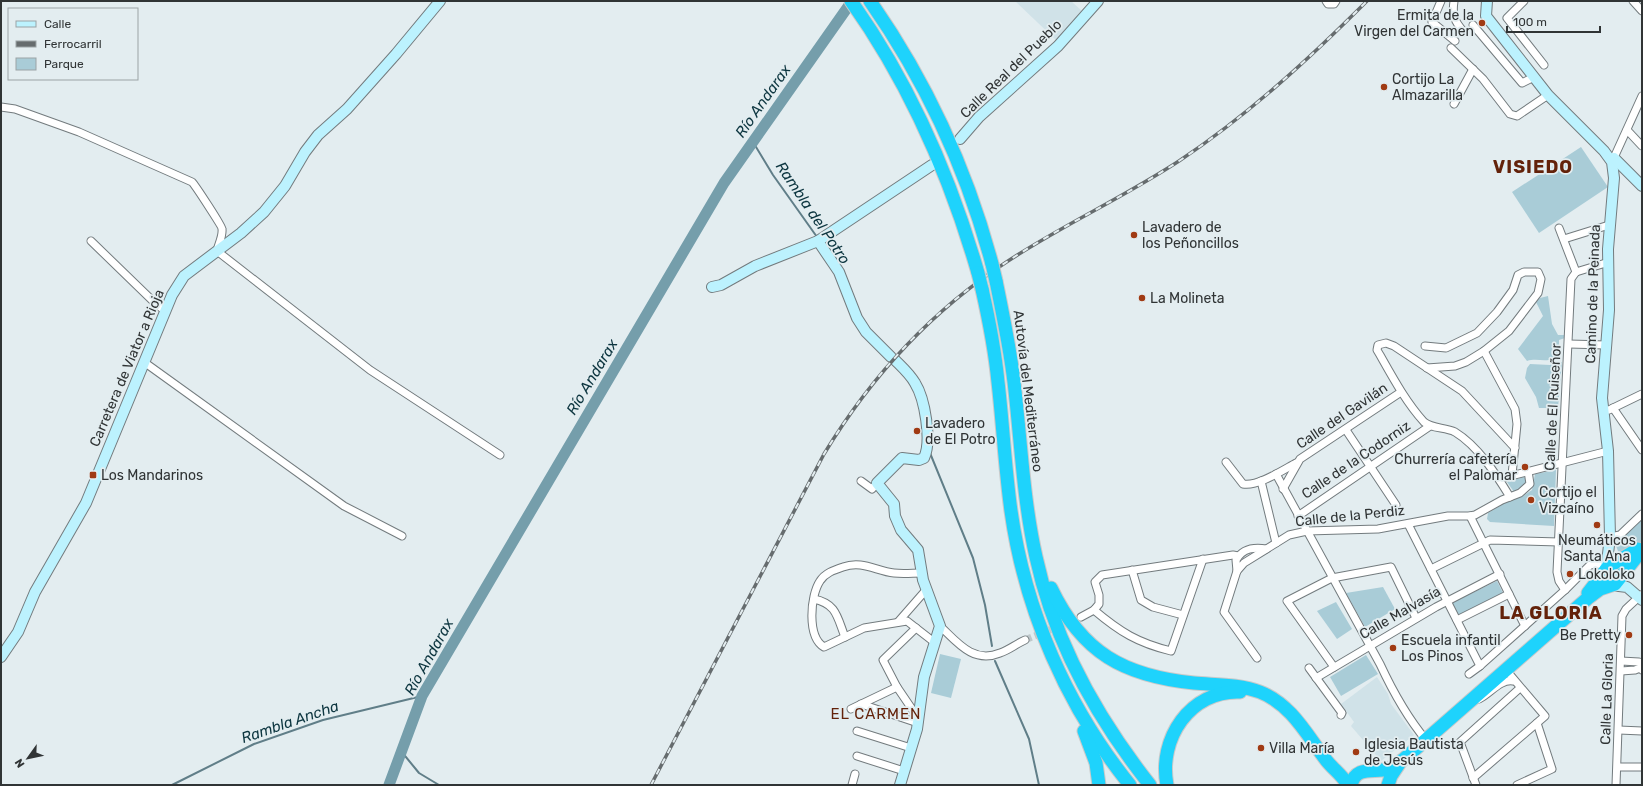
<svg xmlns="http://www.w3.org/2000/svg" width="1643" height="786" font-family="Rubik,sans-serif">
  <rect width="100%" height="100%" fill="#e3edf0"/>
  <g fill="#d0e2e8">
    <path d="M1015,1H1071L1082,11L1057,41Z"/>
    <path d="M1377,677L1388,694L1391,704L1414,735L1381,761L1351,726L1354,722L1341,704Z"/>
  </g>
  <g fill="#a9ccd7">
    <path d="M1581,147L1608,187L1539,233L1512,192Z"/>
    <path d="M1548,296L1552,324L1558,335H1565V338L1559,340V350L1553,359C1544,362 1536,358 1527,361L1518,349L1543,316L1536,302L1540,298Z"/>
    <path d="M1557,362H1562L1558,408H1539L1536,397L1525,378L1527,368L1530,364L1550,365Z"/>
    <path d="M1556,470L1554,526L1490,522L1487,519L1488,513L1510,500L1523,496L1532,490L1535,474Z"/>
    <path d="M1524,477L1526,479C1526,486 1520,490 1514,492L1507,482Z"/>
    <path d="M1642,518V542L1630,551L1619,554L1615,543Z"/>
    <path d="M1497,581L1503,593L1458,616L1451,603Z"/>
    <path d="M1383,587L1395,609L1365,627L1346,593Z"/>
    <path d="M1336,602L1352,629L1337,639L1317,611Z"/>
    <path d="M940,654L961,659L951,698L931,693Z"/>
    <path d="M1366,655L1378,674L1341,696L1330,677Z"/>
  </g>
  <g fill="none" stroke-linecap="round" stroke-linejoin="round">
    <g stroke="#607e88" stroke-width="2">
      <path d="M753,142L773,175L817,237"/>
      <path d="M930,453L973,558L985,605L992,646"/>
      <path d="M995,661L1029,739L1039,785"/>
      <path d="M401,751L419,773L439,785"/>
      <path d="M172,785L254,744L323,720L422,696"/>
    </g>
    <path stroke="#759eab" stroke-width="11" d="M389,785L422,696L724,183L852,1"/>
    <path stroke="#bfc8cb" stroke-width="7" stroke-dasharray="7 3.5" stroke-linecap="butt" d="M1025,640L1059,626"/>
    <g stroke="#737b7e" stroke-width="9">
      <g id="street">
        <path d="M1326,1L1328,4H1334L1336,1"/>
        <path d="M1441,1L1432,22L1455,41"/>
        <path d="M1454,1C1452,15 1454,21 1464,32"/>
        <path d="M1524,1L1507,18L1544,65"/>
        <path d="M1633,1L1642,11"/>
        <path d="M1473,25L1522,83L1534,77"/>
        <path d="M1451,48L1483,79L1510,114L1517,116L1548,95"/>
        <path d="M1454,104L1473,69"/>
        <path d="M1,107L15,109L79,132L192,182C195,185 222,226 222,229C223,236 218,245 217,251L370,370L500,455"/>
        <path d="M1627,130L1642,146"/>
        <path d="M1612,162L1642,96"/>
        <path d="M1559,228L1576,272"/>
        <path d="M1564,239L1609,225"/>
        <path d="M91,241L157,305L166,311"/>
        <path d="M1576,272L1609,262"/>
        <path d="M1569,344L1606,345"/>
        <path d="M1425,346L1446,348L1477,333L1497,312L1513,290L1518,275L1524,272H1538L1541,279L1538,293L1509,331L1484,351L1466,362L1455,366L1427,368"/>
        <path d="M1484,351L1515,409L1517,424L1512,475"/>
        <path d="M144,362L344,506L402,536"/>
        <path d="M1613,408L1642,450"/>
        <path d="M1609,410L1642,394"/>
        <path d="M1346,430L1396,505"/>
        <path d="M1226,462L1243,484C1257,487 1283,470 1296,463"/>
        <path d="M1276,474L1380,664C1393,692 1406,716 1426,740"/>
        <path d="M1499,479L1608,451"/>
        <path d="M861,481L872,489L877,483"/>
        <path d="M1261,481L1276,543"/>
        <path d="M1283,489L1300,459L1401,392"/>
        <path d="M1510,497C1496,474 1478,446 1455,432C1445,427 1432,429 1424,422C1406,402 1393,378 1380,355L1377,350L1378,345L1386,343L1394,346L1462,391L1515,448"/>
        <path d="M1298,516L1430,426"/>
        <path d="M1470,516L1525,626"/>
        <path d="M1408,524L1480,666"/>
        <path d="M1610,537L1620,535L1642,514"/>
        <path d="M1431,569L1490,540L1559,542"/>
        <path d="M1132,570L1141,600L1153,607L1183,615"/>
        <path d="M1237,571L1236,560C1243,548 1254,547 1266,549"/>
        <path d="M922,573C913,573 903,574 894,573C876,571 862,560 843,567C834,570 825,573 820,581C810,596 807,637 824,647L864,628L907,621L934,642"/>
        <path d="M1565,590L1559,581L1557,572L1571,279L1576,272"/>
        <path d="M814,599C837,604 837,617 845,637"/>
        <path d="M1094,610C1120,632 1138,643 1171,651L1203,559"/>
        <path d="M1081,617L1094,610L1099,604V595L1095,582L1102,575L1233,555L1238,556"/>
        <path d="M1457,620L1509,594"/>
        <path d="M898,622L926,590"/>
        <path d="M940,626C957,642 973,664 1000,653C1009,650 1016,644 1025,640"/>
        <path d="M916,628L883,660L897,687L918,718"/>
        <path d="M1257,658L1224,612L1237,571L1244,563L1289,535L1307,531L1378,529L1448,516H1470L1475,515L1502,500L1520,493L1530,484L1528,471"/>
        <path d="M1621,661L1639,662"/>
        <path d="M1334,667L1287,601L1332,578L1391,567L1416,618"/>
        <path d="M1309,668L1342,713L1341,715"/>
        <path d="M1621,671L1635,670L1640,668L1642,670"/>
        <path d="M1469,674L1480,666L1565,590L1590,565L1599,564L1608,567"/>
        <path d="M1316,678L1436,607L1500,574"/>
        <path d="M1479,699C1491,693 1500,679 1513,681"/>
        <path d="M861,704L918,723"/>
        <path d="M851,709L897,687"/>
        <path d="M1619,730L1642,731"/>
        <path d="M857,731L911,748"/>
        <path d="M857,756L904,771"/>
        <path d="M1618,767H1642"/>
        <path d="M1473,778L1545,716L1506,670"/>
        <path d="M852,785L855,774"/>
        <path d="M1476,785L1460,742L1520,688"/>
        <path d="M1517,785L1552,769L1537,723"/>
        <path d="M1616,785L1622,616L1626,609L1641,595"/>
      </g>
    </g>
    <g stroke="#737b7e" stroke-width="12">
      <g id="secondary">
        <path d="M1487,1L1486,16L1548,95L1604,151L1612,162L1614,178L1608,249L1609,310L1602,398L1608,451L1610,537L1607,562L1604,571"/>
        <path d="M960,139L979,117L1058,46L1098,1"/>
        <path d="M1614,158L1642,186"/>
        <path d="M818,241L839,272L857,318L866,332L891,357"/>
        <path d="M712,287L721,285L755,266L818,241L932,165"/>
        <path d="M895,360C902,367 910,374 915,383C925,399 932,441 924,458L919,460L902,458L877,483L894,504L895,516L901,530L918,550L923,580L940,626L924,677L917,729L900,785"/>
        <path d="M1611,585L1627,587L1642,600"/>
        <path d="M1,657L18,632L35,592L86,503L172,295L184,276L241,233L264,212L285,186L305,152L318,135L347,109L396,54L440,1"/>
      </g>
    </g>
    <g stroke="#c9caca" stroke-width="15">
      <g id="highway">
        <path d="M851,1C910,84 950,176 978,273"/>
        <path d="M870,1C926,81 967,170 992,264"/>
        <path d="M996,281C1003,315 1010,348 1014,382C1021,441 1023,499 1036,557C1054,641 1097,718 1150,785"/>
        <path d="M982,289C989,320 995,351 998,382C1003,425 1005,468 1011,511C1025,611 1067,707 1130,785"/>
        <path d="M1051,588C1082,653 1124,676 1194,683C1215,685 1239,684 1260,692C1291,704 1307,735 1326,760C1333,769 1342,775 1348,785"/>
        <path d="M1588,593L1608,567L1638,549"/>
        <path d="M1084,731L1096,763L1099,785"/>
        <path d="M1167,785C1158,739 1190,690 1240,692"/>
        <path d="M1351,785C1356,765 1374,773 1388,769C1394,767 1399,762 1404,759L1588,598L1600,589L1615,584L1642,550"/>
        <path d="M1388,785L1391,776L1399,764"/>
      </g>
    </g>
    <use href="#street" stroke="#fff" stroke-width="7"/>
    <use href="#secondary" stroke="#bcf2fe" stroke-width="10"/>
    <use href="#highway" stroke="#1ed3fc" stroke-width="13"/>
    <g stroke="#666c6e" stroke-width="3.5">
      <path id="rail" d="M651,785L824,454C872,375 931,311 1008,261C1063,225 1124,197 1179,161C1248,115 1308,60 1367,1"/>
    </g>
    <use href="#rail" stroke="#e3edf0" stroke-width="2" stroke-dasharray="6" stroke-linecap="butt"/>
    <g stroke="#c9caca" stroke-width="15" stroke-linecap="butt">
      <g id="highway-bridge">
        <path d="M992,264L996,281"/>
        <path d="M978,273L982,289"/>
      </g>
    </g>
    <use href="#highway-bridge" stroke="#1ed3fc" stroke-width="13"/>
  </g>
  <g fill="#a03a13" stroke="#e3edf0" stroke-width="1.5">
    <circle cx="1482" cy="23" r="4"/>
    <circle cx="1384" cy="87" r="4"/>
    <circle cx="1134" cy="235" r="4"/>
    <circle cx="1142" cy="298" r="4"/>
    <circle cx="917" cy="431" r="4"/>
    <circle cx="1525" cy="467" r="4"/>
    <rect x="89" y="471" width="8" height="8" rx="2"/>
    <circle cx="1531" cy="500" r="4"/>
    <circle cx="1597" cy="525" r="4"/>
    <circle cx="1570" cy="574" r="4"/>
    <circle cx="1629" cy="635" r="4"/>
    <circle cx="1393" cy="648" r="4"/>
    <circle cx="1261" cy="748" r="4"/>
    <circle cx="1356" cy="752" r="4"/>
  </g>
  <g text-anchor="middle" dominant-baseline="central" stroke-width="3.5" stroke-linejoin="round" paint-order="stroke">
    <g font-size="14" fill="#303435" stroke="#e3edf0" text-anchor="start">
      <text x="1474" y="15" text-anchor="end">Ermita de la<tspan x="1474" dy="16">Virgen del Carmen</tspan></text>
      <text x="1392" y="79">Cortijo La<tspan x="1392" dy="16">Almazarilla</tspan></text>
      <text x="1142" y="227">Lavadero de<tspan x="1142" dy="16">los Peñoncillos</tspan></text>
      <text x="1150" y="298">La Molineta</text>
      <text x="925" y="423">Lavadero<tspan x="925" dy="16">de El Potro</tspan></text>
      <text x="1517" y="459" text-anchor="end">Churrería cafetería<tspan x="1517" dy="16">el Palomar</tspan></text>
      <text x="101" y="475">Los Mandarinos</text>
      <text x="1539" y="492">Cortijo el<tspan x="1539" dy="16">Vizcaíno</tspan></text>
      <text x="1597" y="540" text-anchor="middle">Neumáticos<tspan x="1597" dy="16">Santa Ana</tspan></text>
      <text x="1578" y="574">Lokoloko</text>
      <text x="1621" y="635" text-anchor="end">Be Pretty</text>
      <text x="1401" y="640">Escuela infantil<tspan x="1401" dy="16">Los Pinos</tspan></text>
      <text x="1364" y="744">Iglesia Bautista<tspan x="1364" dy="16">de Jesús</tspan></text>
      <text x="1269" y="748">Villa María</text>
    </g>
    <g font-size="14" fill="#303435" stroke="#e3edf0">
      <text transform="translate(1011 69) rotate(-44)">Calle Real del Pueblo</text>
      <text transform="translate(1593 294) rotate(-88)">Camino de la Peinada</text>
      <text transform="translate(127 368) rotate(-67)">Carretera de Viator a Rioja</text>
      <text transform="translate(1028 391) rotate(83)">Autovía del Mediterráneo</text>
      <text transform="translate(1553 407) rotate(-87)">Calle de El Ruiseñor</text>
      <text transform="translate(1342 416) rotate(-34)">Calle del Gavilán</text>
      <text transform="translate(1356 460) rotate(-34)">Calle de la Codorniz</text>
      <text transform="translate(1350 516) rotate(-6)">Calle de la Perdiz</text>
      <text transform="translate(1400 613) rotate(-30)">Calle Malvasía</text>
      <text transform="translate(1607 699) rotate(-88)">Calle La Gloria</text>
    </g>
    <g font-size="15" font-style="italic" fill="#0d3640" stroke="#e3edf0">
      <text transform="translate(763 101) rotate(-55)">Río Andarax</text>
      <text transform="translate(813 213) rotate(56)">Rambla del Potro</text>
      <text transform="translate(592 377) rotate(-59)">Río Andarax</text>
      <text transform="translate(429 657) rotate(-61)">Río Andarax</text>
      <text transform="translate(290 722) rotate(-19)">Rambla Ancha</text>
    </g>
    <g font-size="15" letter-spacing="1" fill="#63220a" stroke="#e3edf0">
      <text x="876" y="714">EL CARMEN</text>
    </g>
    <g font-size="18" font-weight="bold" letter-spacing="1" fill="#63220a" stroke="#e3edf0">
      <text x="1533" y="167">VISIEDO</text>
      <text x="1551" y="613">LA GLORIA</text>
    </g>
  </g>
  <rect width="1643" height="786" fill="none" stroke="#303435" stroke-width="4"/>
  <rect x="8" y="8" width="130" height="72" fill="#e3edf0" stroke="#9ba3a5"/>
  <rect x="16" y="21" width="20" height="6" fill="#bcf2fe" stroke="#9ba3a5"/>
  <text x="44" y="28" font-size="12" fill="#303435">Calle</text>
  <rect x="16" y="41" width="20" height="6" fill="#666c6e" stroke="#9ba3a5"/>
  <text x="44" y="48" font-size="12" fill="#303435">Ferrocarril</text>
  <rect x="16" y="58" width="20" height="12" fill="#a9ccd7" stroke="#9ba3a5"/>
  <text x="44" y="68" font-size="12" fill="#303435">Parque</text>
  <g transform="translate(28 758) rotate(237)" stroke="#e3edf0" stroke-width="3" paint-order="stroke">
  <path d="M0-3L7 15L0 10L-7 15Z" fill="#303435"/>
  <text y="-6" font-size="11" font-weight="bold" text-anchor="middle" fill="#303435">N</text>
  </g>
  <path d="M1507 26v6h93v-6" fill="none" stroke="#303435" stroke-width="2"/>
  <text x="1513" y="26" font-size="12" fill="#303435" stroke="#e3edf0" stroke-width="3" paint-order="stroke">100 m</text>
</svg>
